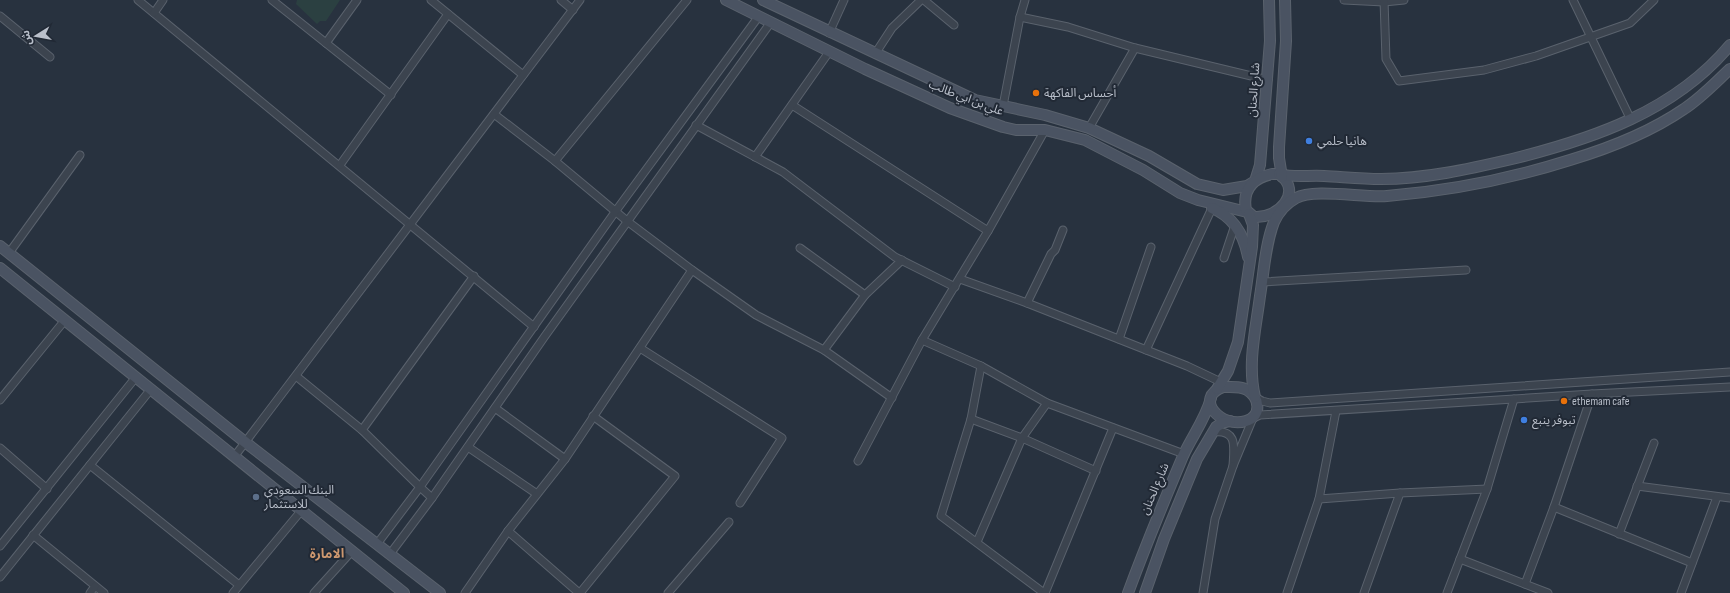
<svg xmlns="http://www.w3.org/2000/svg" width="1730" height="593" font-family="'Sofia Sans Condensed','Noto Sans Arabic',sans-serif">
  <rect width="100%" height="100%" fill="#28323f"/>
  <path fill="#2b4041" d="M297,0H340L326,21H320L317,24L296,4Z"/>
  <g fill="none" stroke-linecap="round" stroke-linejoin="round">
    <g stroke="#5a626d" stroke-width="9">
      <g id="street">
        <path d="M138,0L534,327"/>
        <path d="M272,0L391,95"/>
        <path d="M431,0L523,75"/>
        <path d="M561,0L573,10"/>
        <path d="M924,0L954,25"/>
        <path d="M1344,0L1384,2L1404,0"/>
        <path d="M1384,0L1386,59L1399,81L1484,70L1536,56L1630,23L1654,0"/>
        <path d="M1573,0L1631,120"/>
        <path d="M154,13L163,0"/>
        <path d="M0,16L50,57"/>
        <path d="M1020,17L1068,27L1135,48L1268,80"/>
        <path d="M829,33L844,0"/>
        <path d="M326,43L357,0"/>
        <path d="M875,54L892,28L921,0"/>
        <path d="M792,105L988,231"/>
        <path d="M1003,106L1020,17L1025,0"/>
        <path d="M494,114L555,161L627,221L692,270L756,315L824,350L892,398"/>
        <path d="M696,125L783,172L895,257L955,287"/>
        <path d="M1089,128L1135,48"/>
        <path d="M755,157L829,52"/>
        <path d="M555,161L687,0"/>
        <path d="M340,165L448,14"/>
        <path d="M800,248L865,295"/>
        <path d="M9,253L80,155"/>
        <path d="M1224,258L1235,225"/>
        <path d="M960,279L1027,303L1187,366L1223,383"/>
        <path d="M1262,282L1466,270"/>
        <path d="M1027,303L1051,254L1055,250L1063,230"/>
        <path d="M1119,339L1151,247"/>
        <path d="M922,340L981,366L1047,403L1184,454"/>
        <path d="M640,348L782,438L740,503"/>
        <path d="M824,350L865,295L902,260"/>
        <path d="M1146,350L1212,208"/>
        <path d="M981,366L971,419L941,516L1044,593"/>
        <path d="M296,376L362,430L420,487L432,498"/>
        <path d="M1255,397L1262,401L1270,403L1730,372"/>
        <path d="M0,400L65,320"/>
        <path d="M495,408L565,459"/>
        <path d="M971,419L1022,438L1096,471"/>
        <path d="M362,430L474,276"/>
        <path d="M1213,432C1238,429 1234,447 1233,466L1253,418L1260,415L1592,394L1730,387"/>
        <path d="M468,447L537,494"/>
        <path d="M0,448L47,489"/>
        <path d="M234,457L580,0"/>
        <path d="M858,461L922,340L988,231L1045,130"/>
        <path d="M90,465L239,585"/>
        <path d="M1637,486L1730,498"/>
        <path d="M1319,499L1400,493L1487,489"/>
        <path d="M1554,507L1692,563"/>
        <path d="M508,531L579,593"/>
        <path d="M1619,534L1654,443"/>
        <path d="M33,535L104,593"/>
        <path d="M977,542L1022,438L1047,403"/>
        <path d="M377,544L420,487L615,212L759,16"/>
        <path d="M0,546L136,377"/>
        <path d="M390,554L432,498L545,336L771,22"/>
        <path d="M1460,559L1548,593"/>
        <path d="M0,577L151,389"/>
        <path d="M1525,584L1554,507L1592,394"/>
        <path d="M90,593L95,586"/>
        <path d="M233,593L301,511"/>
        <path d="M314,593L352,551"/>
        <path d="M465,593L508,531L565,459L692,270"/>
        <path d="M580,593L675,476L593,416"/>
        <path d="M668,593L729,522"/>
        <path d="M1045,593L1113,428"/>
        <path d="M1203,593L1215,519L1233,466"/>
        <path d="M1287,593L1319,499L1336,411"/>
        <path d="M1364,593L1400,493"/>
        <path d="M1447,593L1487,489L1514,399"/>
        <path d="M1681,593L1717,497"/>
      </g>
    </g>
    <g stroke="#5a626d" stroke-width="12">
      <g id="secondary">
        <path d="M726,0L865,69L950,108L1003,127L1016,130H1045L1085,140L1143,170L1180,193L1198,200L1247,212"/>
        <path d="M763,0L975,100L1045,115L1089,128L1149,156L1197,184L1223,190L1247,186L1255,181L1260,165L1270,41L1269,0"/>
        <path d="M1272,174H1279C1304,192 1278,219 1254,217L1246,210C1242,189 1253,178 1272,174Z"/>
        <path d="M1279,174C1295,178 1308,175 1324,176C1343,177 1362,179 1381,179C1425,179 1469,169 1512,159C1593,139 1675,111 1730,45"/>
        <path d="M1282,177L1279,158V147L1286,41L1285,0"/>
        <path d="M1212,208C1234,217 1244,235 1248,257"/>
        <path d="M0,246L245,442L440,593"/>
        <path d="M0,268L404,593"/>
        <path d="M1223,387C1231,387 1241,386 1247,390C1260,398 1262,416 1246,421C1221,429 1193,398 1223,387Z"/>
        <path d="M1217,389L1228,371L1238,342L1252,247L1253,225L1249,214"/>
        <path d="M1255,397C1247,364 1256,328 1260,296C1264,272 1265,245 1274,222C1279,211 1285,204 1296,198C1314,188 1364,198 1387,196C1449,191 1510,179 1570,160C1610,148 1649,133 1684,109C1701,98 1715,83 1730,69"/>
        <path d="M1128,593C1145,547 1164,501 1183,456C1192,436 1205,420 1211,398"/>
        <path d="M1145,593L1164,539L1197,459L1216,427L1222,423L1230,421"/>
      </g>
    </g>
    <use href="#street" stroke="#3c444f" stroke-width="7"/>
    <use href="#secondary" stroke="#4a5362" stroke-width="10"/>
  </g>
  <g fill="#e8710a" stroke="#212935" stroke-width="1.5">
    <circle cx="1036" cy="93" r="4"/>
    <circle cx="1564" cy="401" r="4"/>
  </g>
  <g fill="#3f7fe0" stroke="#212935" stroke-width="1.5">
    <circle cx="1309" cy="141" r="4"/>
    <circle cx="1524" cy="420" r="4"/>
  </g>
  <circle fill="#5c6f8a" stroke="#212935" stroke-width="1.5" cx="256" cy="497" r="4"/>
  <g text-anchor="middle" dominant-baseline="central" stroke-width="4" stroke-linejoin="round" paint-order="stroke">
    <g font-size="12" fill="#b9bfca" stroke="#212935">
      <text transform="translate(1254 90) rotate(-86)">شارع الحنان</text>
      <text transform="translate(966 98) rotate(21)">علي بن ابي طالب</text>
      <text transform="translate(1155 489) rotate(-67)">شارع الحنان</text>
    </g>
    <g font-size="12" fill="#b9bfca" stroke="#212935" text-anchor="start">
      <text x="1044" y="93">أحساس الفاكهة</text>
      <text x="1317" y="141">هانيا حلمي</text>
      <text x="1572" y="401">ethemam cafe</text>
      <text x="1532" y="420">تبوفر ينبع</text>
      <text x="264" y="490">البنك السعودي<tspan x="264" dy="14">للاستثمار</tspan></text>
    </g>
    <g font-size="13" font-weight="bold" fill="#ce986f" stroke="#212935">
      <text x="327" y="554">الامارة</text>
    </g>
  </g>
  <g transform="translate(36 36) rotate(259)" stroke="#212935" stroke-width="3" paint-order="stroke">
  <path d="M0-3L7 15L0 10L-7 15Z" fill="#b9bfca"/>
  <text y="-6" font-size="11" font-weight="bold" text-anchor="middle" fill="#b9bfca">ش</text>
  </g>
</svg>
